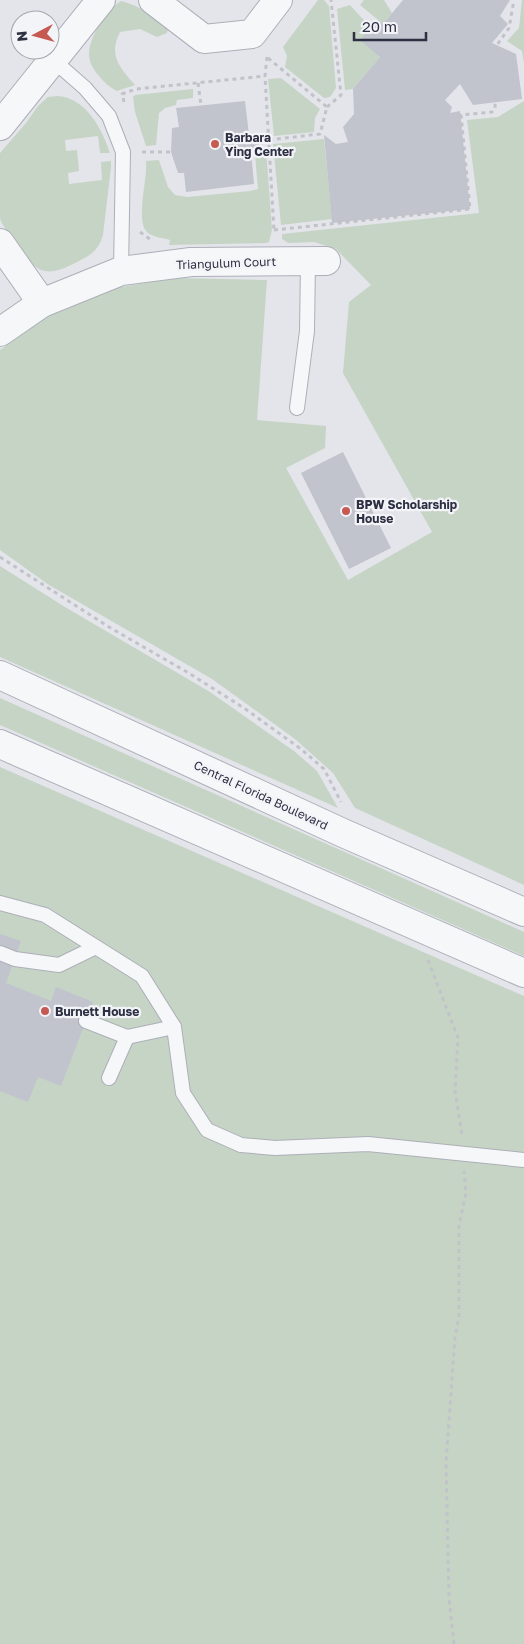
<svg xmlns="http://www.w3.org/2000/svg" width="524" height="1644" font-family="'Golos Text',sans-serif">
  <rect width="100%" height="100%" fill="#e4e5eb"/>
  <g fill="#c6d4c5">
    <path d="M318,0H324L329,6L336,88C331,94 333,98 324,98L285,67L287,56L283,47Z"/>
    <path d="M364,0H384L392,13L383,24L360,5Z"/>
    <path d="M522,0H524V63L522,51L507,41L519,28Z"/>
    <path d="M121,1C138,5 155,16 168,29L167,33L157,37L140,29L120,32C108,55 120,68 135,85L117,91C109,87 105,83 99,76C84,59 88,46 98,27C104,16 110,8 121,1Z"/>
    <path d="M350,5L371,28L380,57L353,89L345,90L337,9Z"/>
    <path d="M281,78L320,109L315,118L314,132L274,136L268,79Z"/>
    <path d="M193,89V98L177,100L176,105L165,108L159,113L156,145L146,146L135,112L133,97L135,95Z"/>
    <path d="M58,96C86,98 102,129 110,153H100L98,136L65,140L66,151L77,150L79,171L68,173L69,184L102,180L101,162L111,161V167L103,235C98,253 87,257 71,265C39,281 32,265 14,240C10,234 1,225 0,218C0,197 0,174 0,153L26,123L38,106L48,97Z"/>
    <path d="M524,101V885L355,808L333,773L295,739L212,679L49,585L0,550V350L78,294L177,278L267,280L257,420L326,426L325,448L286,468L348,580L432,532L343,373L349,302L371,285L336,249L314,242L288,243L282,239V234L479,213L467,120L498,117Z"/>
    <path d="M324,139L332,219L281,225L273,144Z"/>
    <path d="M262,148L266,149L272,230L269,242L266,243L169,245L170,240C163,238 152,237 147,232C135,220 148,179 146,161L159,160L168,187L175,195L187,197L250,191L258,189L255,154L261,153Z"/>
    <path d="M0,566L65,607L210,692L294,751L317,771L338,808L0,657Z"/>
    <path d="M0,698L524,932V956L0,725Z"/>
    <path d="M0,767L524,996V1644H0Z"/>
  </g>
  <g fill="#c1c3cd">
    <path d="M403,0H510L500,16L508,24L492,43L516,54L522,99L473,105L460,84L445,100L452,107L450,113L460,111L470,209L332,223L324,135L336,144L348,142L343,127L354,114L353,89L380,57L360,40L378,20L383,24Z"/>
    <path d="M245,101L249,135L258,133L260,150L251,151L254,184L186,192L184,173H178L171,152L172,128L179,127L176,108Z"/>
    <path d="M343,452L391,548L349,569L301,473Z"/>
    <path d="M0,934L21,941L6,983L51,1001L56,987L93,1002L61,1086L38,1077L28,1102L0,1091Z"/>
  </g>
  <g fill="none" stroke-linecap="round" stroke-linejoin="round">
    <g stroke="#adafb8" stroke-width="16">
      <g id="lane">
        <path d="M53,60L85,88L109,116L123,152L121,271"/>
        <path d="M297,408L307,331L308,262"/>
        <path d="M0,903L45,915L142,976L174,1027L183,1093L207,1130L241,1145L275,1148L368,1144L524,1160"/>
        <path d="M0,953L15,959L59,965L96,947"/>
        <path d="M86,1021L127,1037L174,1027"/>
        <path d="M109,1078L127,1037"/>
      </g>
    </g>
    <g stroke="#adafb8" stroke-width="30">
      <g id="street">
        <path d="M153,0L204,39L252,34L278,0"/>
        <path d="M0,126L101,0"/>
        <path d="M0,243L42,303"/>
        <path d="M0,332L42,303L121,271L191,262L326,261"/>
        <path d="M0,675L343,833L524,912"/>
        <path d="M0,744L524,973"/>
      </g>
    </g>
    <g stroke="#c1c3c9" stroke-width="3" stroke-dasharray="4 4" stroke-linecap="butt">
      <path d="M267,57L265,76L274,231"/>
      <path d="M268,58L327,107L320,134L268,140"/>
      <path d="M198,83L201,105"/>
      <path d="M124,102L122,94L136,89L265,76"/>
      <path d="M327,107L341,95L331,0"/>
      <path d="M142,152H171"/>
      <path d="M274,230L470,209L461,115L492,112L495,108L497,45L509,28L514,0"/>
      <path d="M140,232L151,240"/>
      <path d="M0,557L109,627L187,672L244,708L301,749L324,769L341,802"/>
      <path d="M428,960L458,1038L455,1091L462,1135"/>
      <path d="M454,1644L449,1598L446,1463L455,1337L459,1316V1226L466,1193L464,1171"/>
    </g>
    <use href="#lane" stroke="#f6f7f9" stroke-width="14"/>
    <use href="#street" stroke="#f6f7f9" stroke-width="28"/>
  </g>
  <g fill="#c65952" stroke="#f3f4f8" stroke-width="2">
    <circle cx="215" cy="144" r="5"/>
    <circle cx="346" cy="511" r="5"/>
    <circle cx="45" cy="1011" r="5"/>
  </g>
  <g text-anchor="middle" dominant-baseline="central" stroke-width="4.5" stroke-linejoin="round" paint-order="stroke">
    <g font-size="12" font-weight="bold" fill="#2c3042" stroke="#f3f4f8" text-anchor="start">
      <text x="225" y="137">Barbara<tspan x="225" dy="14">Ying Center</tspan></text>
      <text x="356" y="504">BPW Scholarship<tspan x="356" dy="14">House</tspan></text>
      <text x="55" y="1011">Burnett House</text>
    </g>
    <g font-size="12" fill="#2c3042" stroke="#f3f4f8">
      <text transform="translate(226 263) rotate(-2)">Triangulum Court</text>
      <text transform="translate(261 795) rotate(25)">Central Florida Boulevard</text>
    </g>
  </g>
  <g transform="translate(35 35) rotate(264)"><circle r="24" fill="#f3f4f8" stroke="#a3a6af"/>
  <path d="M0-4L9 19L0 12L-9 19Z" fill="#c65952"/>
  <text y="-8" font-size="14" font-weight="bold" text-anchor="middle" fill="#2c3042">N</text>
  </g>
  <path d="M354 32v8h72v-8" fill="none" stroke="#2c3042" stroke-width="2.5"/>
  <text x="362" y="32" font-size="15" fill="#2c3042" stroke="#f3f4f8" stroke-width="4" paint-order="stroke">20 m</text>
</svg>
